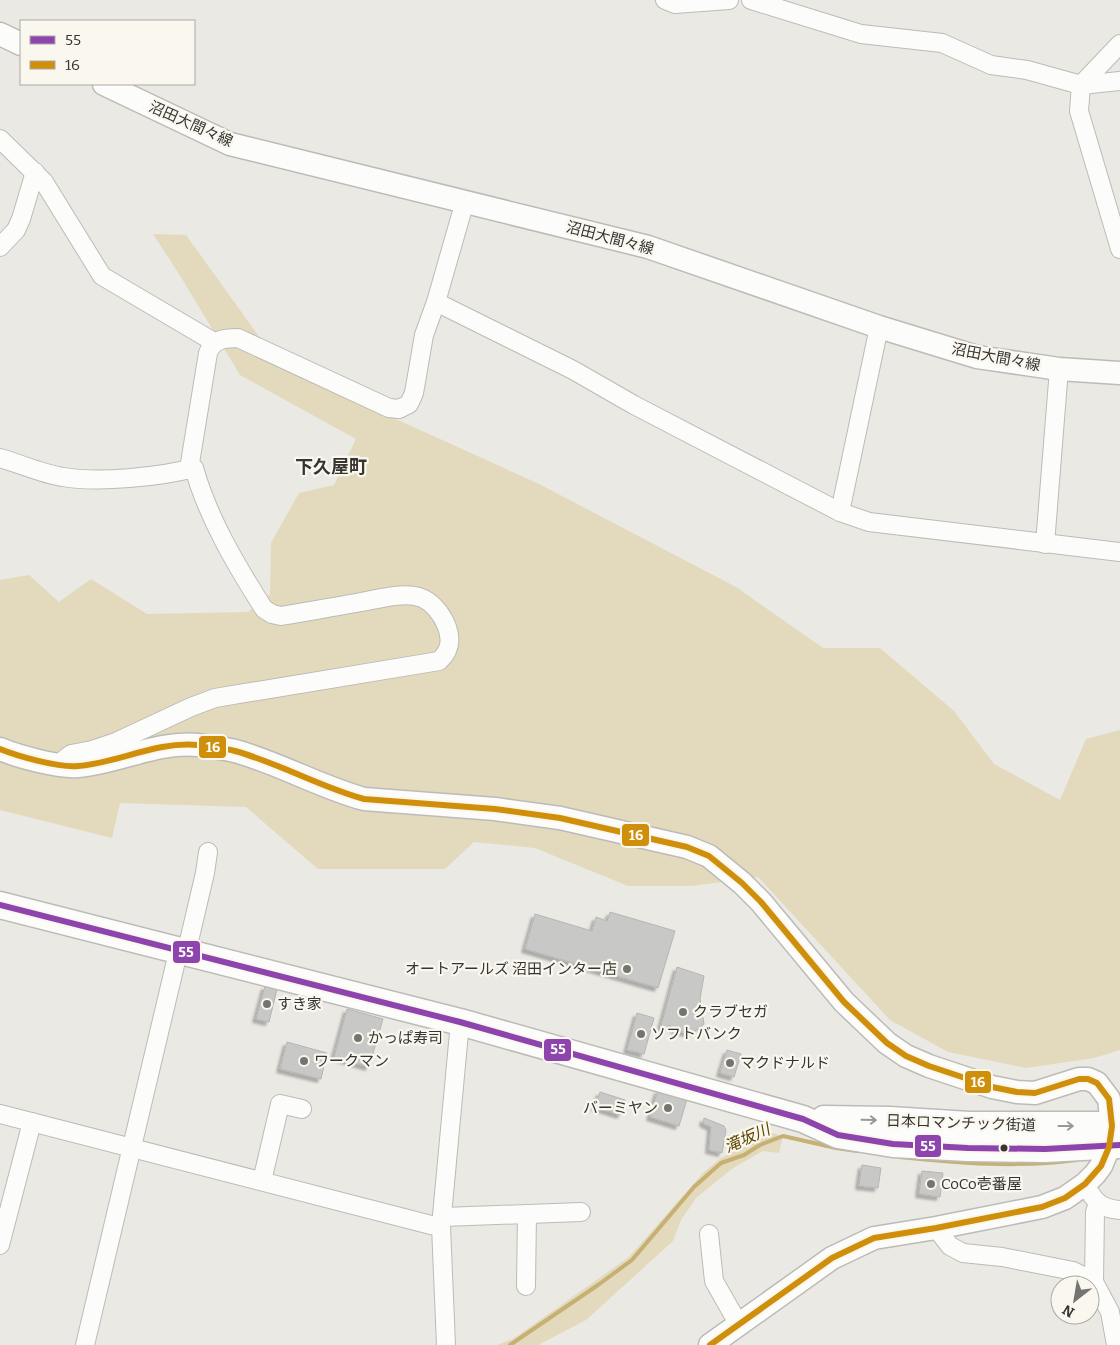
<svg xmlns="http://www.w3.org/2000/svg" width="1120" height="1345" font-family="Bitter,'Noto Sans JP',serif">
  <defs>
    <filter id="shadow"><feDropShadow dx="-3.5" dy="3.5" stdDeviation="1" flood-color="#0004"/></filter>
  </defs>
  <rect width="100%" height="100%" fill="#eae9e4"/>
  <g fill="#e3d9bc">
    <path d="M153,234L186,235L281,367L539,484L736,587L823,648H880L954,711L994,764L1060,800L1086,739L1120,730V1050L1094,1058L1026,1068L948,1052L890,1020L758,877L692,886H628L535,848L474,842L445,869H318L246,807L120,803L112,838L0,810V580L29,575L59,602L91,579L147,614L248,612L270,594L271,543L299,493L334,485L356,439L240,375L179,274Z"/>
    <path d="M754,1128L783,1136L779,1153L763,1151L733,1168L696,1198L681,1220L673,1241L586,1320L538,1345H497L513,1339L629,1257L703,1173L721,1158L742,1148L754,1139Z"/>
  </g>
  <g fill="none" stroke-linecap="round" stroke-linejoin="round">
    <g stroke="#c6b173" stroke-width="4">
      <path d="M899,1157C958,1163 1018,1168 1076,1160"/>
      <path d="M510,1345L598,1285L632,1260L694,1187L721,1163L744,1155L760,1145L783,1136L836,1148L857,1151"/>
    </g>
  </g>
  <g fill="#c8c9c7" stroke="#b5b5b4" filter="url(#shadow)">
    <path d="M610,912L675,931L658,988L525,949L535,914L592,931L596,917L607,921Z"/>
    <path d="M677,967L704,976L700,999L704,1024L695,1031L688,1033L677,1031L669,1025L664,1030L661,1026Z"/>
    <path d="M265,986L277,989L269,1022L256,1019Z"/>
    <path d="M347,1009L383,1019L369,1067L334,1057Z"/>
    <path d="M637,1013L654,1018L644,1054L627,1050Z"/>
    <path d="M287,1042L327,1053L321,1079L280,1069Z"/>
    <path d="M727,1050L741,1054L734,1077L720,1073Z"/>
    <path d="M658,1090L687,1099L679,1126L650,1117Z"/>
    <path d="M600,1092L625,1100L621,1115L595,1107Z"/>
    <path d="M704,1118L724,1126L726,1130L722,1153L709,1150L711,1127L703,1123Z"/>
    <path d="M862,1165L881,1168L878,1188L859,1186Z"/>
    <path d="M922,1171L943,1173L940,1197L919,1194Z"/>
  </g>
  <g fill="none" stroke-linecap="round" stroke-linejoin="round">
    <g stroke="#bcbbb7" stroke-width="20">
      <g id="minor">
        <path d="M665,0L675,4L729,0"/>
        <path d="M751,0L861,34L942,43L991,65L1027,70L1081,85L1120,81"/>
        <path d="M1120,44L1081,85L1079,111L1120,249"/>
        <path d="M0,139L44,182L102,276L214,342"/>
        <path d="M0,247L16,230L21,219L35,172"/>
        <path d="M436,302L573,370L634,405L840,512L869,522L1120,552"/>
        <path d="M0,458C21,464 42,474 63,477C99,483 159,477 194,468C208,518 236,565 264,609L272,614L281,616C308,611 335,607 361,602C379,599 401,592 419,597C432,601 442,614 447,627C452,641 450,651 439,661L215,698L191,707L116,742L92,750L71,754L57,765"/>
        <path d="M189,469L208,353C213,339 225,338 238,338L389,408L399,409L409,404L414,393L424,335L436,302L465,201"/>
        <path d="M840,512L879,327"/>
        <path d="M1045,544L1059,369"/>
        <path d="M0,1114L431,1225L441,1226"/>
        <path d="M262,1181L280,1104L302,1109"/>
        <path d="M1091,1194C1098,1206 1108,1209 1120,1210"/>
        <path d="M443,1217L581,1212"/>
        <path d="M936,1228L950,1246L963,1253L1002,1257L1073,1271L1085,1277L1094,1282L1110,1312L1116,1345"/>
        <path d="M709,1234L714,1281L739,1325"/>
        <path d="M0,1245L32,1122"/>
        <path d="M1094,1282L1095,1212L1098,1203"/>
        <path d="M526,1286L527,1214"/>
        <path d="M85,1345L176,961L189,941L205,873L208,852"/>
        <path d="M446,1345L441,1226L460,1022"/>
      </g>
    </g>
    <g stroke="#bcbbb7" stroke-width="25">
      <g id="major">
        <path d="M0,34L21,44"/>
        <path d="M104,84L230,144L648,247L879,327L977,357L1059,369L1120,373"/>
        <path d="M0,749C17,756 59,768 78,766C118,763 156,741 198,745C210,747 223,748 235,751C279,763 320,787 364,799L495,809L560,818L687,847L709,856L742,883L761,902L844,1002L887,1043L906,1056L929,1066L992,1087L1017,1092L1035,1093L1079,1079H1088L1097,1083L1109,1099L1112,1126"/>
        <path d="M710,1345L832,1258L874,1238L936,1228L1042,1207L1065,1198L1085,1184L1095,1174L1101,1166L1109,1147"/>
      </g>
    </g>
    <g stroke="#bcbbb7" stroke-width="29">
      <g id="highway">
        <path d="M0,905L460,1022L803,1119L838,1135L893,1144L968,1148L1045,1149L1120,1145"/>
        <path d="M824,1119L890,1120L969,1125H1120"/>
      </g>
    </g>
    <use href="#minor" stroke="#fcfcfb" stroke-width="18"/>
    <use href="#major" stroke="#fcfcfb" stroke-width="22"/>
    <use href="#highway" stroke="#fcfcfb" stroke-width="26"/>
    <g stroke="#faf7ef" stroke-width="10">
      <path id="bus-1" d="M0,905L460,1022L803,1119L838,1135L893,1144L968,1148L1045,1149L1120,1145"/>
    </g>
    <g stroke="#faf7ef" stroke-width="10">
      <path id="bus-2" d="M0,749C17,756 59,768 78,766C118,763 156,741 198,745C210,747 223,748 235,751C279,763 320,787 364,799L495,809L560,818L687,847L709,856L742,883L761,902L844,1002L887,1043L906,1056L929,1066L992,1087L1017,1092L1035,1093L1079,1079H1088L1097,1083L1109,1099L1112,1126L1109,1147L1101,1166L1085,1184L1065,1198L1042,1207L936,1228L874,1238L832,1258L710,1345"/>
    </g>
    <use href="#bus-1" stroke="#8e44ad" stroke-width="6"/>
    <use href="#bus-2" stroke="#d08f0a" stroke-width="6"/>
  </g>
  <defs><path id="oneway-shaft" d="M-6 0H5M1.5-3L5.5 0L1.5 3" fill="none" stroke-width="1.6" stroke-linecap="round" stroke-linejoin="round" transform="scale(1.25)"/></defs>
  <g stroke="#999896">
    <use href="#oneway-shaft" transform="translate(869 1120) rotate(1)"/>
    <use href="#oneway-shaft" transform="translate(1066 1126)"/>
  </g>
  <g fill="#757470" stroke="#faf7ef" stroke-width="2">
    <circle cx="627" cy="969" r="5"/>
    <circle cx="267" cy="1004" r="5"/>
    <circle cx="683" cy="1012" r="5"/>
    <circle cx="641" cy="1034" r="5"/>
    <circle cx="358" cy="1038" r="5"/>
    <circle cx="304" cy="1061" r="5"/>
    <circle cx="730" cy="1063" r="5"/>
    <circle cx="668" cy="1108" r="5"/>
    <circle cx="931" cy="1184" r="5"/>
  </g>
  <circle fill="#363532" stroke="#faf7ef" stroke-width="2" cx="1004" cy="1148" r="4.5"/>
  <g text-anchor="middle" dominant-baseline="central" stroke-width="4.5" stroke-linejoin="round" paint-order="stroke">
    <g font-size="15" fill="#363532" stroke="#faf7ef">
      <text transform="translate(191 124) rotate(24)">沼田大間々線</text>
      <text transform="translate(610 238) rotate(15)">沼田大間々線</text>
      <text transform="translate(996 357) rotate(11)">沼田大間々線</text>
      <text transform="translate(961 1123) rotate(2)">日本ロマンチック街道</text>
    </g>
    <g font-size="15" fill="#363532" stroke="#faf7ef" text-anchor="start">
      <text x="617" y="969" text-anchor="end">オートアールズ 沼田インター店</text>
      <text x="277" y="1004">すき家</text>
      <text x="693" y="1012">クラブセガ</text>
      <text x="651" y="1034">ソフトバンク</text>
      <text x="368" y="1038">かっぱ寿司</text>
      <text x="314" y="1061">ワークマン</text>
      <text x="740" y="1063">マクドナルド</text>
      <text x="658" y="1108" text-anchor="end">バーミヤン</text>
      <text x="941" y="1184">CoCo壱番屋</text>
    </g>
    <g font-size="16" font-style="italic" fill="#5c4700" stroke="#faf7ef">
      <text transform="translate(747 1138) rotate(-24)">滝坂川</text>
    </g>
    <g font-size="18" font-weight="bold" fill="#363532" stroke="#faf7ef">
      <text x="331" y="467">下久屋町</text>
    </g>
  </g>
  <g stroke="#faf7ef" stroke-width="2">
    <rect x="198" y="735" width="29" height="24" rx="5" fill="#d08f0a"/>
    <rect x="621" y="823" width="29" height="24" rx="5" fill="#d08f0a"/>
    <rect x="172" y="940" width="29" height="24" rx="5" fill="#8e44ad"/>
    <rect x="543" y="1038" width="29" height="24" rx="5" fill="#8e44ad"/>
    <rect x="964" y="1070" width="28" height="24" rx="5" fill="#d08f0a"/>
    <rect x="914" y="1134" width="28" height="24" rx="5" fill="#8e44ad"/>
  </g>
  <g font-size="14" text-anchor="middle" font-weight="bold" fill="#fff">
    <text x="213" y="752">16</text>
    <text x="636" y="840">16</text>
    <text x="186" y="957">55</text>
    <text x="558" y="1054">55</text>
    <text x="978" y="1087">16</text>
    <text x="928" y="1151">55</text>
  </g>
  <rect x="20" y="20" width="175" height="65" fill="#faf7ef" stroke="#aca9a3"/>
  <rect x="30" y="36" width="25" height="8" fill="#8e44ad" stroke="#aca9a3"/>
  <text x="65" y="45" font-size="15" fill="#363532">55</text>
  <rect x="30" y="61" width="25" height="8" fill="#d08f0a" stroke="#aca9a3"/>
  <text x="65" y="70" font-size="15" fill="#363532">16</text>
  <g transform="translate(1075 1300) rotate(211)"><circle r="24" fill="#faf7ef" stroke="#aca9a3"/>
  <path d="M0-4L9 19L0 12L-9 19Z" fill="#757470"/>
  <text y="-8" font-size="14" font-weight="bold" text-anchor="middle" fill="#363532">N</text>
  </g>
</svg>
